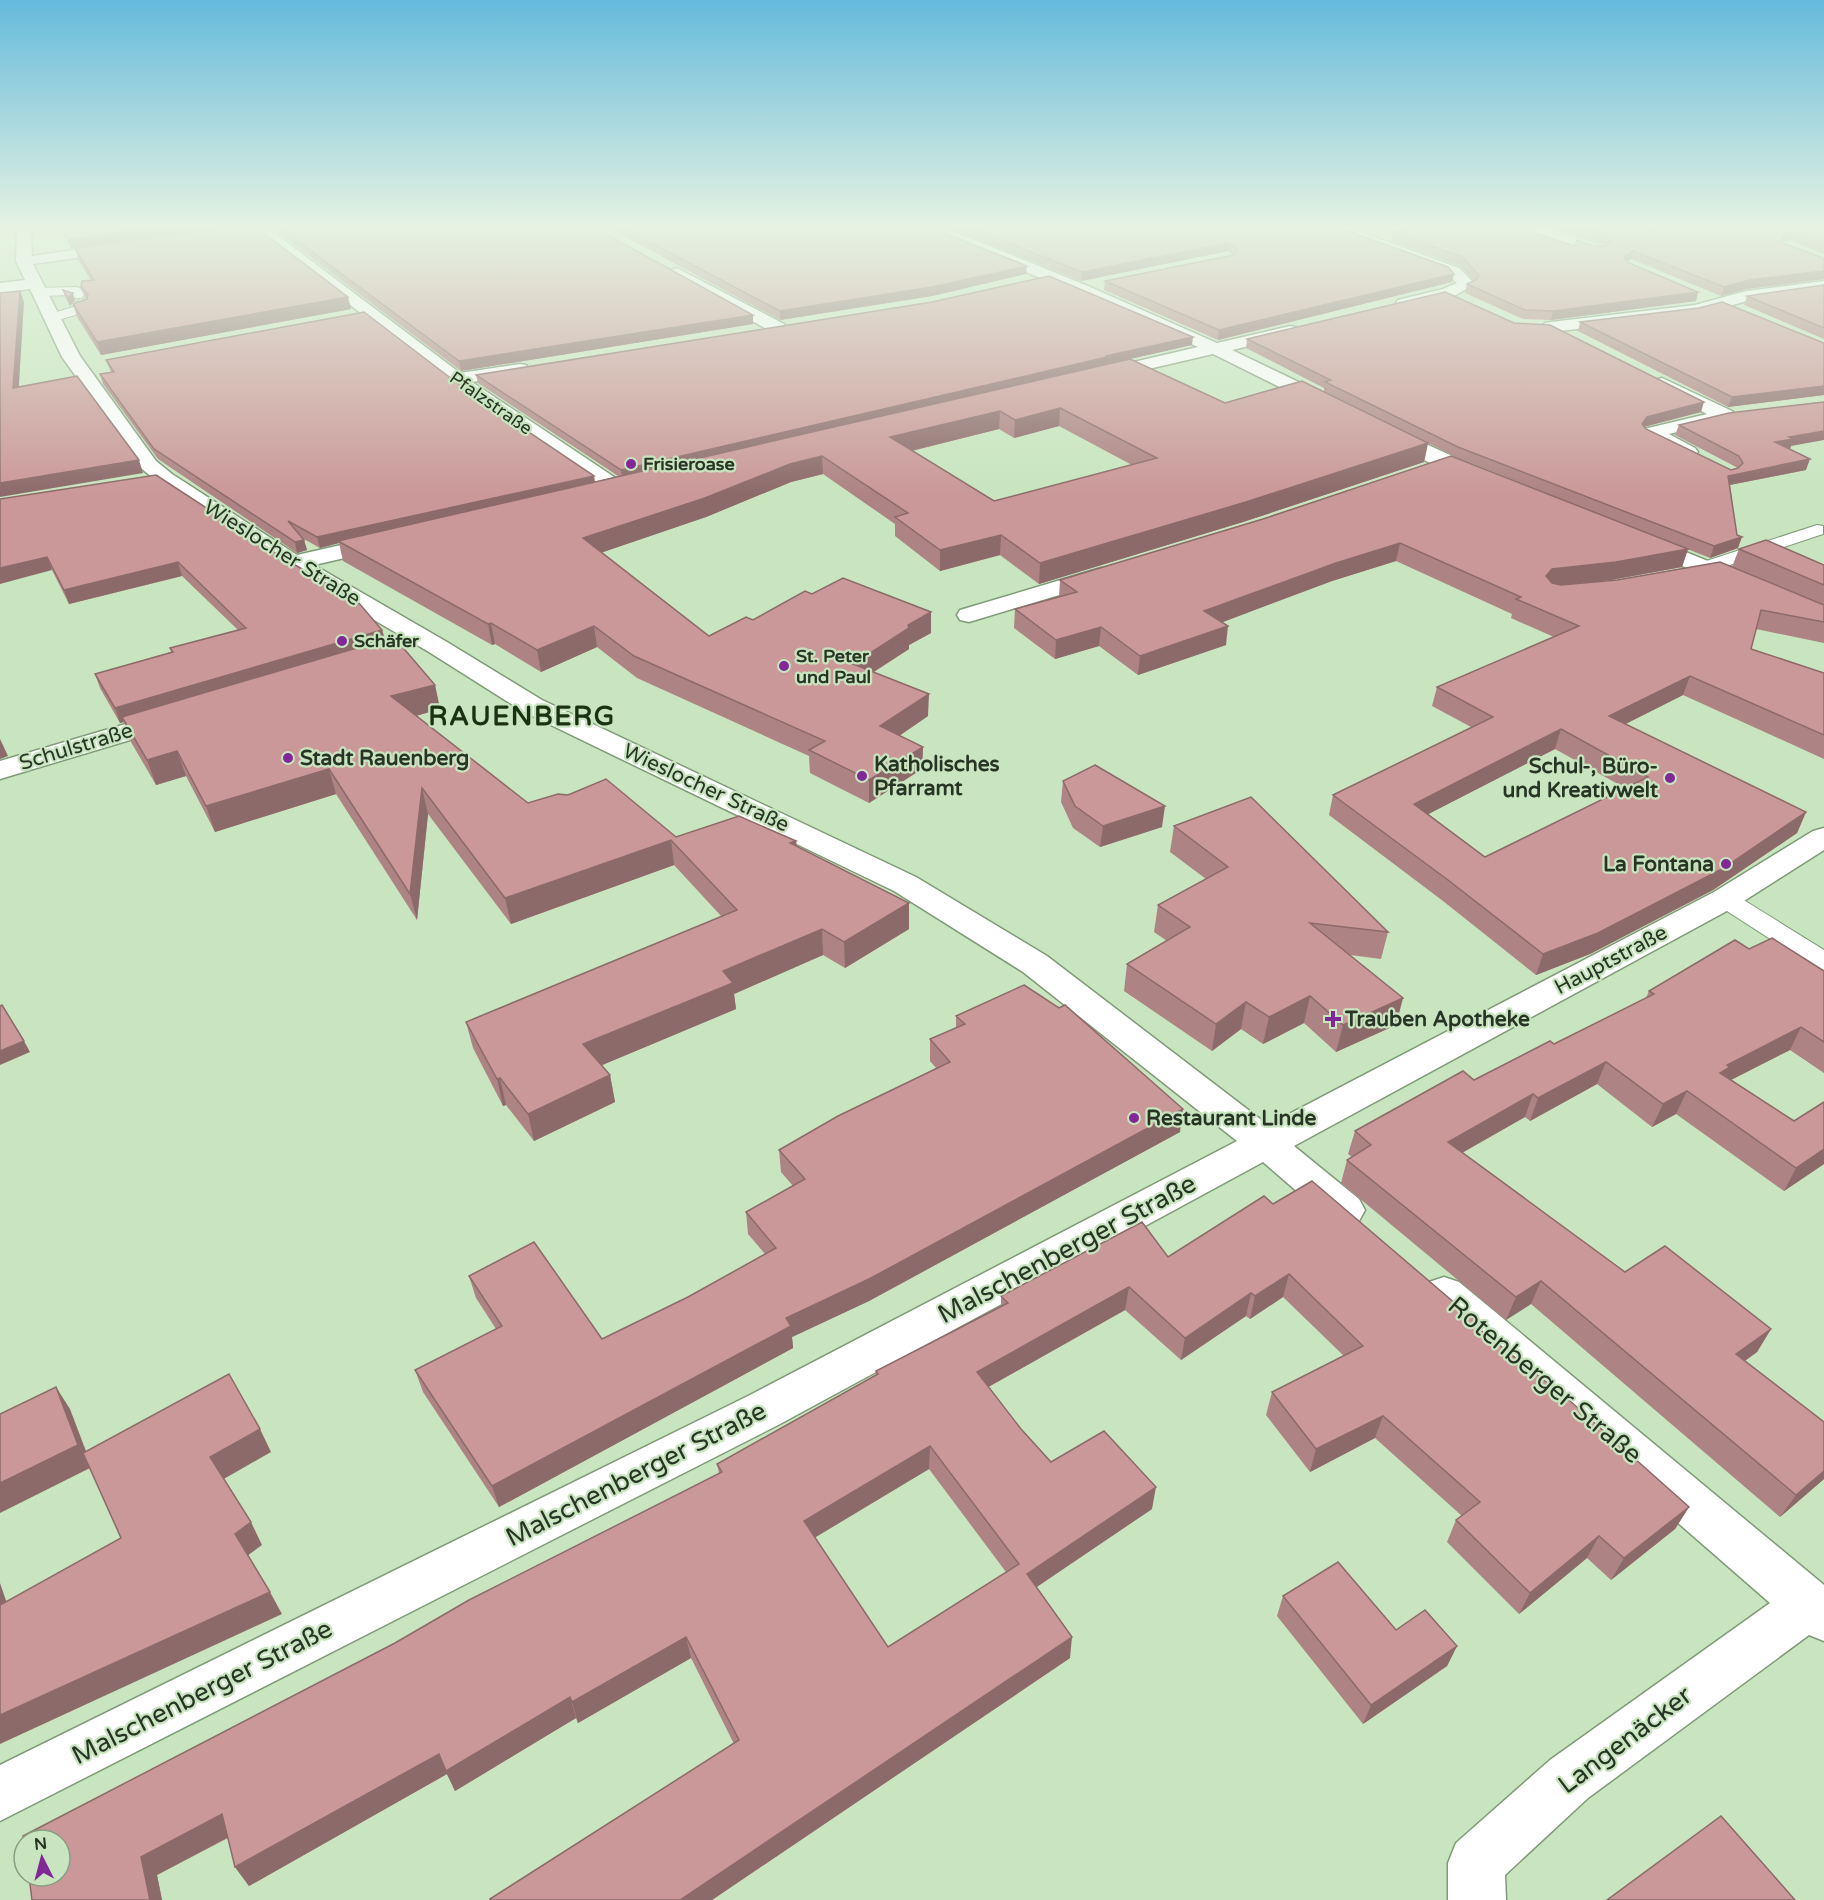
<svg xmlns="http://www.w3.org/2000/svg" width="1824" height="1900" font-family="'Varela Round',sans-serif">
  <rect width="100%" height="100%" fill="#c8e5bf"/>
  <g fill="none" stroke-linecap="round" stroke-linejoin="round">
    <g stroke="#7f9a77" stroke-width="2">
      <g id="service">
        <path d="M76,287L80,288L84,295L82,298H74L72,295L38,296L32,292L38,288Z"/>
        <path d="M81,299L85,300L90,308L89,311L51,322L44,318L46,315L77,306L75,303Z"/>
        <path d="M1817,525L1823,526V534L1712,571H1700L1697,567L1700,563Z"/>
        <path d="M1725,891L1734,894L1824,950V970L1815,968L1716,904L1713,899L1716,894Z"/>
      </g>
    </g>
    <g stroke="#7f9a77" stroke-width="3">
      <g id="minor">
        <path d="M252,228H268L460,373L520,364L526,365L529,369L526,373L472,382L626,485L630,489L626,493L619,495L612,493L468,397Z"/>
        <path d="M923,228H943L987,245L1088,286L1217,343L1290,326L1296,327L1299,331L1296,335L1232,350L1338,401L1341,405L1338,409H1324L1213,354L1101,380L1095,379L1092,375L1095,371L1198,347L1077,293L925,231Z"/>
        <path d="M1329,228H1350L1459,268L1475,284L1454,296L1404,308L1398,306L1396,303L1398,300L1443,289L1457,283L1447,274L1331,231Z"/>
        <path d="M1526,228H1548L1603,246L1606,249L1603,252H1593L1528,231Z"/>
        <path d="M121,243L129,248L126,251L33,264L80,356L156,461L172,474L297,555L385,535L393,537L396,542L393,547L314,565L447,642L542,700L916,877L1047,956L1268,1125L1714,892L1813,831L1824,828V850L1736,906L1294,1146L1359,1199L1365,1210L1359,1221L1345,1225L1331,1221L1263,1162L780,1424L0,1821V1765L748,1396L1237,1141L1023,972L894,891L524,712L429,652L285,568L158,482L142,469L62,357L30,289L0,293V283L25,280L16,261L19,258Z"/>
        <path d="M677,268L784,324L787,328L784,332H772L671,276L669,273L671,270Z"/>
        <path d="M1824,281V291L1747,301L1696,315L1551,332L1545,331L1542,327L1545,323L1551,322L1695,305L1746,291Z"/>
        <path d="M1662,378L1732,411L1735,415L1732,419L1669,434L1695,448L1698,452L1695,456H1681L1644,437L1641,433L1644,429L1707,414L1655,388L1653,384L1655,380Z"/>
        <path d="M1386,426L1490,473L1493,477L1490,481C1468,487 1402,448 1379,436L1376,432L1379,428Z"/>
        <path d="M1642,534L1824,609V625L1634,546L1631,541L1634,536Z"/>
        <path d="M1101,568L1109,570L1113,575L1109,580L969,622L960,620L957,615L960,610Z"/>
        <path d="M170,711L180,713L184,719L180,725L0,779V761Z"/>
        <path d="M1444,1277L1459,1282L1824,1585V1641L1809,1635L1588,1798L1505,1875L1506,1900H1448V1863L1456,1843L1550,1760L1770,1603L1429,1306L1423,1294L1429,1282Z"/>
      </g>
    </g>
    <g stroke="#7f9a77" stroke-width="3">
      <path id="tertiary" d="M17,228H31L32,261L29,264H19L16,261Z"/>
    </g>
    <use href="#service" fill="#fff" fill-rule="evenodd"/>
    <use href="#minor" fill="#fff" fill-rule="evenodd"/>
    <use href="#tertiary" fill="#fff" fill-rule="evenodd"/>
  </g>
  <g fill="#ae8383" fill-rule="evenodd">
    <path d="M59,228H213L71,248Z"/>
    <path d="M272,228H595L753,324L461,371Z"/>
    <path d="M609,228H932L1026,274L932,296L780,320Z"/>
    <path d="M949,228H1340L1452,282L1218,340L1104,290L1105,281L1233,255L1228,251L1081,281Z"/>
    <path d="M1357,228H1388L1367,232Z"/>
    <path d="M1555,228H1640L1658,233L1661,231L1654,228H1824V254L1789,240L1783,242L1785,244L1824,258V279L1746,289L1721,296L1631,259L1628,261L1629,263L1696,301L1551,320L1523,319L1465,293L1467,284L1474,281L1460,266L1391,241L1393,232L1575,246H1605L1604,244Z"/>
    <path d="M75,248L351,309L101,355L77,317L73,304L86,300L81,286L91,280L78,260Z"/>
    <path d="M1824,285V339L1744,305L1747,296Z"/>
    <path d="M63,290L75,300L70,306L65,297Z"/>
    <path d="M1580,322L1824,343V395L1728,407L1578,331Z"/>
    <path d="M1247,339L1701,412L1644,427L1646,429L1731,470L1737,468L1736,467L1675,435L1679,425L1791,446L1790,449L1806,470L1730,485L1738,548L1710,558L1456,457L1428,443L1424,462L1243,522L1039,584L1000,555L940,571L895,536V524L823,474L791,482L706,517L602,552L709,636L753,620L812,594L931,612V633L909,645V649L874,672L928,716L899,736L923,747L922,769L869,803L810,773L809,756L637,678L597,647L541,672L495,644L492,645L343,561L339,543L320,548L302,538L304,540L307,550L297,553L158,459L103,384L100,374L111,372L106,360L465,389L594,476L595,482L618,476L478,383L476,375L1192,345L1130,359L1225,403L1324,391V388L1246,348ZM1059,426L1132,465L994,501L912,451L999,429L1014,438Z"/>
    <path d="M0,499L382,630L385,639L435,685L440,709L416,716L528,803L676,837L796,841L797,847L909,903V929L845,968L823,955L734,994L736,1009L602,1065L610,1075L615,1102L534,1141L506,1105L503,1106L473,1048L466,1022L722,917L674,865L511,924L428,814L417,920L336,794L215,832L186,776L156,785L131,742L124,722L120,723L100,688L95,674L171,652L170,648L238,630L182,576L69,604L52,570Z"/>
    <path d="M1263,519L1688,549L1682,567L1611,580L1573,584L1761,579L1732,567L1739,549L1824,565V643L1756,629L1751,649L1824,673V759L1683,695L1625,724L1806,812L1797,833L1713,890L1590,954L1536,975L1443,901L1329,815L1333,795L1471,727L1432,706L1437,687L1554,637L1511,618L1512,614L1396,561L1332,581L1222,622L1226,645L1138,675L1099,646L1055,659L1014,628L1015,609L1059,597L1060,580ZM1555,749L1625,788L1485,857L1428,814Z"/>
    <path d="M1063,781L1162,827L1100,847L1073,828L1061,802Z"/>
    <path d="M1174,826L1388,932L1381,959L1350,955L1396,1025L1336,1052L1304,1023L1263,1044L1241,1029L1212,1051L1124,991L1127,964L1167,941L1154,932L1158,905L1206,879L1170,852Z"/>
    <path d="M1749,949L1824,971V1073L1790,1050L1731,1080L1794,1121L1824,1102V1164L1784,1191L1676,1114L1652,1127L1597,1084L1530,1121L1525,1117L1462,1152L1625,1272L1771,1329L1757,1352L1745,1361L1824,1422V1479L1780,1517L1531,1304L1506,1320L1341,1183L1347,1160L1352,1157L1348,1154L1355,1131L1474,1080L1554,1044L1646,998L1649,991Z"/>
    <path d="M956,1016L1180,1132L869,1301L792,1337L793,1348L499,1507L423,1392L415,1370L496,1329L476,1298L469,1276L602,1339L688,1297L765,1254L748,1234L746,1212L793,1186L781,1172L779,1150L936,1068L930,1061V1039L956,1028Z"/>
    <path d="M1273,1204L1475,1326L1689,1507L1675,1529L1611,1580L1587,1558L1519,1614L1447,1542L1456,1520L1462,1516L1375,1438L1310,1472L1266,1415L1272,1392L1344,1356L1283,1297L1250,1319L1246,1316L1181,1360L1125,1310L988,1387L1021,1429L1051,1462L1152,1509L1036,1587L1070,1658L712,1900H491L734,1744L691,1658L578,1723L576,1718L455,1791L447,1774L249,1886L235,1867L228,1838L157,1875L162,1900H32L395,1643L719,1473L717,1464L876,1375V1371L1001,1307V1296L1168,1257ZM929,1469L1006,1572L888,1647L815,1537Z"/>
    <path d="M1283,1596L1396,1630L1457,1646L1447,1666L1363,1724L1277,1616Z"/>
  </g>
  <g fill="#8d6a6a">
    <path d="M154,228H213L71,248L68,240Z"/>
    <path d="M1368,228H1388L1367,232Z"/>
    <path d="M1792,232L1789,240L1782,242L1781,239L1785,234Z"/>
    <path d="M1229,243L1228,251L1081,281L1082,272Z"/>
    <path d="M1633,251L1631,259L1622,266L1624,257Z"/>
    <path d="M1027,266L1026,274L932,296L780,320V311Z"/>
    <path d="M1824,271V279L1746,289L1721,296L1724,287L1749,280Z"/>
    <path d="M1454,274L1452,282L1218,340L1219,330Z"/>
    <path d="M20,291L24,302L18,400L13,388Z"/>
    <path d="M1698,292L1696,301L1551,320L1553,311Z"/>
    <path d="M73,293L75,300L70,306L68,298Z"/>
    <path d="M348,297L351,309L101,355L97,342Z"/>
    <path d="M753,315V324L461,371L459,361Z"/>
    <path d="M1193,337L1192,345L1107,364L622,480L621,470L1106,356Z"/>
    <path d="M1824,386V395L1728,407L1732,397Z"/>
    <path d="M1704,402L1701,412L1643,427L1642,424L1647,417Z"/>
    <path d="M1060,408L1059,426L1014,438L1015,420Z"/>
    <path d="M1000,411L999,429L890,456V437Z"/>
    <path d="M1824,431V440L1791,446L1790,449L1775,442L1789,437Z"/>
    <path d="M1428,443L1424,462L1243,522L1039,584L1040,563Z"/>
    <path d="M822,456L823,474L791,482L706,517L586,558L583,538L790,464Z"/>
    <path d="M1810,459L1806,470L1724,486L1728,476Z"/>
    <path d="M139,460L143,473L0,497V483Z"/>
    <path d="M594,476L595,486L338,541L339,543L320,548L317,537Z"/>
    <path d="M1001,535L1000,555L940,571V550Z"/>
    <path d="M1742,537L1738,548L1710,558L1714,546Z"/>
    <path d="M304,540L307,550L297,553L295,542Z"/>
    <path d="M1400,543L1396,561L1332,581L1202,630L1204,611L1336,563Z"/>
    <path d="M1688,549L1682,567L1611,580L1546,587V576L1552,569Z"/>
    <path d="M47,557L52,570L0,584V568Z"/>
    <path d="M178,562L182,576L69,604L64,590Z"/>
    <path d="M931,612V633L909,645V649L853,685V664L908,625Z"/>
    <path d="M491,623L495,644L492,645L488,624Z"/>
    <path d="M594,626L597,647L541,672L537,650Z"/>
    <path d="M1228,626L1226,645L1138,675L1140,656Z"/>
    <path d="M1101,627L1099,646L1055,659L1056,640Z"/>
    <path d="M382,630L386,644L122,717L124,722L120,723L115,708Z"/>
    <path d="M1690,676L1683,695L1602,736L1609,716Z"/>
    <path d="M435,685L440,709L398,721L391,696Z"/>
    <path d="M929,694L928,716L880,749V726Z"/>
    <path d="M1561,729L1555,749L1409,824L1414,804Z"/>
    <path d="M0,739L8,756L0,759Z"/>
    <path d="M923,747L922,769L869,803V780Z"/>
    <path d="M177,751L186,776L156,785L147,760Z"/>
    <path d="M329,769L336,794L215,832L206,806Z"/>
    <path d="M422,788L428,814L417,920L410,894Z"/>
    <path d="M1165,806L1162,827L1100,847L1103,826Z"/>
    <path d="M1806,812L1797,833L1713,890L1590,954L1536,975L1543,954Z"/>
    <path d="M671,840L674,865L511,924L505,898Z"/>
    <path d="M796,841L798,867L790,843Z"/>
    <path d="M909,903V929L845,968L844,942Z"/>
    <path d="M822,929L823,955L734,994L736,1009L588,1071L583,1044L723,971Z"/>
    <path d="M1310,996L1304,1023L1263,1044L1269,1017Z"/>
    <path d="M1403,998L1396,1025L1336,1052L1343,1025Z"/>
    <path d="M1246,1002L1241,1029L1212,1051L1216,1024Z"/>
    <path d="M1801,1027L1790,1050L1721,1085L1720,1073L1727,1065Z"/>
    <path d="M24,1041L30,1052L0,1065V1051Z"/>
    <path d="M1606,1062L1597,1084L1530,1121L1538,1098Z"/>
    <path d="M610,1075L615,1102L534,1141L528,1114Z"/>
    <path d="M500,1078L506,1105L503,1106L497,1079Z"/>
    <path d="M1687,1091L1676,1114L1652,1127L1663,1104Z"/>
    <path d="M1533,1094L1525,1117L1441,1165L1448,1142Z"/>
    <path d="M1183,1109L1180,1132L869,1301L792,1337L793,1348L499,1507L492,1486L786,1318Z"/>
    <path d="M1824,1149V1164L1784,1191L1796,1168Z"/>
    <path d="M1289,1274L1283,1297L1250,1319L1255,1296Z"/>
    <path d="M1541,1281L1531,1304L1506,1320L1516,1297Z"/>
    <path d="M1129,1287L1125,1310L976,1394L977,1372Z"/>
    <path d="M1251,1293L1246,1316L1181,1360L1185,1338Z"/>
    <path d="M1771,1329L1757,1352L1723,1376L1736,1354Z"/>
    <path d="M56,1387L70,1409L92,1467L0,1513V1483Z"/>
    <path d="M1383,1416L1375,1438L1310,1472L1316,1449Z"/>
    <path d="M260,1429L271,1452L222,1480L210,1457Z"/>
    <path d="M930,1446L929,1469L806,1543L804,1521Z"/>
    <path d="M1824,1471V1479L1780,1517L1796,1495Z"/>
    <path d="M1156,1487L1152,1509L1025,1595L1027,1574Z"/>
    <path d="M1689,1507L1675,1529L1611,1580L1624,1558Z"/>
    <path d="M251,1522L262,1545L247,1556L235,1534Z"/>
    <path d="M1599,1536L1587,1558L1519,1614L1530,1593Z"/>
    <path d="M0,1583L15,1627L0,1607Z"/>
    <path d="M270,1592L282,1614L0,1744V1715Z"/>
    <path d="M686,1637L691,1658L578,1723L572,1702Z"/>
    <path d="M1072,1637L1070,1658L712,1900H680Z"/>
    <path d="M1457,1646L1447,1666L1363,1724L1371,1705Z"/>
    <path d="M570,1697L576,1718L455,1791L447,1774L249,1886L235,1867L439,1754Z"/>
    <path d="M222,1814L236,1833L157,1875L162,1900H150L141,1857Z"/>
  </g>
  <g fill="#ca9898" stroke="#8d6a6a" stroke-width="1.5" fill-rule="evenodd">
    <path d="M61,228H154L68,240Z"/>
    <path d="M225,228H257L348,297L97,342L73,304L87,299L88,295L81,286L82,281L94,280L75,248Z"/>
    <path d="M280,228H595L753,315L459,361Z"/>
    <path d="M623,228H932L1027,266L932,287L780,311Z"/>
    <path d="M970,228H1340L1448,267L1454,274L1219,330L1105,281L1234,255L1238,250L1229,243L1082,272Z"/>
    <path d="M1416,228H1518L1575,246L1577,240L1595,246H1605L1611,241L1606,236L1582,228H1640L1658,233L1667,228H1824V244L1792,232L1785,234L1781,239L1785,244L1824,258V271L1749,280L1724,287L1633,251L1624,257L1629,263L1698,292L1553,311L1525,310L1467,284L1476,280L1479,275L1462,257L1393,232Z"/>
    <path d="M1049,276L1193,337L1106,356L1107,357L621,470L476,375L932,302Z"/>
    <path d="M1824,285V328L1747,296Z"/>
    <path d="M63,290L73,293L68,298Z"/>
    <path d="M20,291L13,388L77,376L139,460L0,483V293Z"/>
    <path d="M1445,292L1514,323L1550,325L1704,402L1647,417L1642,424L1646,429L1731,470L1738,468L1743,463L1739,456L1679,425L1729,413L1824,402V431L1789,437L1794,439L1775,442L1810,459L1728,476L1737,535L1742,537L1714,546L1458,447L1325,382L1331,380L1247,339Z"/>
    <path d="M1722,302L1824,343V386L1732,397L1580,322L1699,308Z"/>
    <path d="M364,312L465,389L594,476L317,537L288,521L304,540L295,542L154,449L100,374L114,372L106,360Z"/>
    <path d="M1130,359L1225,403L1302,381L1428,443L1246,502L1040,563L1001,535L940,550L895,517L908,513L822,456L790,464L705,498L583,538L709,636L746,617L753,620L805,591L812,594L843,578L931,612L908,625L909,628L853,664L929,694L880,726L923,747L869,780L809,750L825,741L634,656L594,626L537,650L491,623L488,624L338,541ZM1060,408L1157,458L994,501L890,437L1000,411L1015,420Z"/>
    <path d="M1451,456L1688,549L1616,562L1552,569L1546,576L1552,583L1561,585L1617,580L1720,562L1824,605V622L1761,610L1751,649L1824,673V735L1690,676L1609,716L1806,812L1722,869L1598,933L1543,954L1448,880L1333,795L1493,717L1437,687L1579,626L1516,599L1521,597L1400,543L1336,563L1204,611L1228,626L1140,656L1101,627L1056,640L1015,609L1077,592L1060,580L1263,519ZM1561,729L1648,777L1485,857L1414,804Z"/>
    <path d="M156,475L280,556L358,602L382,630L115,708L95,674L173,652L170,648L246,628L178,562L64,590L47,557L0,568V499Z"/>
    <path d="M1766,540L1824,565V585L1739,549Z"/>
    <path d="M394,637L435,685L391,696L528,803L558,794L568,795L606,779L676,837L739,816L796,841L790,843L909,903L844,942L822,929L723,971L733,983L583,1044L610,1075L528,1114L500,1078L497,1079L466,1022L737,910L671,840L505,898L422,788L410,894L329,769L206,806L177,751L147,760L122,717Z"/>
    <path d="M1095,765L1165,806L1103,826L1075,806L1063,781Z"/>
    <path d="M1251,797L1388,932L1310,923L1403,998L1343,1025L1310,996L1269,1017L1246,1002L1216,1024L1127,964L1190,927L1158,905L1228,867L1174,826Z"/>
    <path d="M1772,938L1824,971V1042L1801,1027L1727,1065L1730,1067L1720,1073L1794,1121L1824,1102V1149L1796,1168L1687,1091L1663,1104L1606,1062L1538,1098L1533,1094L1448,1142L1625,1272L1665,1246L1771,1329L1736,1354L1824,1422V1471L1796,1495L1541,1281L1516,1297L1347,1160L1371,1145L1355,1131L1463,1071L1474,1080L1550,1041L1554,1044L1654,994L1649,991L1735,940L1749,949Z"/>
    <path d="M1024,985L1059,1008L1065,1005L1183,1109L869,1279L786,1318L791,1326L492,1486L415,1370L502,1326L469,1276L534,1242L602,1339L688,1297L776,1248L746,1212L805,1179L779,1150L838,1116L950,1062L930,1039L965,1024L956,1016Z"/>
    <path d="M2,1005L24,1041L0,1051V1006Z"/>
    <path d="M1312,1181L1477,1322L1473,1324L1569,1400L1689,1507L1624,1558L1599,1536L1530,1593L1456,1520L1480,1502L1383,1416L1316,1449L1272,1392L1363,1346L1289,1274L1255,1296L1251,1293L1185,1338L1129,1287L977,1372L1021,1429L1051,1462L1104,1431L1156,1487L1027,1574L1072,1637L680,1900H491L490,1899L739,1740L686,1637L572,1702L570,1697L446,1771L439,1754L235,1867L222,1814L141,1857L150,1900H32L29,1876H60V1840L24,1841L23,1836L395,1643L469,1600L722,1472L717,1464L878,1374L876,1371L1008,1303L1001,1296L1142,1222L1168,1257L1264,1196L1273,1204ZM930,1446L1019,1564L888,1647L804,1521Z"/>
    <path d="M229,1374L260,1429L210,1457L251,1522L235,1534L270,1592L0,1715V1605L121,1538L83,1453Z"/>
    <path d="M56,1387L78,1445L0,1483V1414Z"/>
    <path d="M1338,1562L1396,1630L1425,1610L1457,1646L1371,1705L1283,1596Z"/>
    <path d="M1721,1816L1795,1900H1607Z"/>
  </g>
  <linearGradient id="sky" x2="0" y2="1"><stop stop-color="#65badb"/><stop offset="0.46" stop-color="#e6f3e2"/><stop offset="1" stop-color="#e6f3e2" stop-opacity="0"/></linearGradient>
  <rect width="1824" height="494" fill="url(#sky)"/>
  <g fill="#802996" stroke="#c8e5bf" stroke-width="2">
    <circle cx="631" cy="464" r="6"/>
    <circle cx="342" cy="641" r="6"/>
    <circle cx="784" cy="666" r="6"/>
    <circle cx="288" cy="758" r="6"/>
    <circle cx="862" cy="776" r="6"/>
    <circle cx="1670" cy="778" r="6"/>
    <circle cx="1726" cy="864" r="6"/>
    <path d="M1330 1010h6v6h6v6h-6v6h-6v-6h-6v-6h6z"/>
    <circle cx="1134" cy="1118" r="6"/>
  </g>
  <g text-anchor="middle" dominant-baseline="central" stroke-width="4.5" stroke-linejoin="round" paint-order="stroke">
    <g font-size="18" fill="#283425" stroke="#c8e5bf">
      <text transform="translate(491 403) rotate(35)">Pfalzstraße</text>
    </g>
    <g font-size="18" font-weight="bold" fill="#283425" stroke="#c8e5bf" text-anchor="start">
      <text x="643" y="464">Frisieroase</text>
      <text x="354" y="641">Schäfer</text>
      <text x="796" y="656">St. Peter<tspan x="796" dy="21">und Paul</tspan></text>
    </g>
    <g font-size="21" fill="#283425" stroke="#c8e5bf">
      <text transform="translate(282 553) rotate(32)">Wieslocher Straße</text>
      <text transform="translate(76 747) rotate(-17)">Schulstraße</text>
      <text transform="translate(706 788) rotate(25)">Wieslocher Straße</text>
      <text transform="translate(1611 960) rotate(-28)">Hauptstraße</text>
    </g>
    <g font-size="21" font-weight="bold" fill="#283425" stroke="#c8e5bf" text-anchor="start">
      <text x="300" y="758">Stadt Rauenberg</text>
      <text x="874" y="764">Katholisches<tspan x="874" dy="24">Pfarramt</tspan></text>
      <text x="1658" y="766" text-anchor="end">Schul-, Büro-<tspan x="1658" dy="24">und Kreativwelt</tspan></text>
      <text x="1714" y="864" text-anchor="end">La Fontana</text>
      <text x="1345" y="1019">Trauben Apotheke</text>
      <text x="1146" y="1118">Restaurant Linde</text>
    </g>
    <g font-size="26" fill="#283425" stroke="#c8e5bf">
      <text transform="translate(1067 1249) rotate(-28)">Malschenberger Straße</text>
      <text transform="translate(1545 1380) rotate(40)">Rotenberger Straße</text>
      <text transform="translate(636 1474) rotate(-27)">Malschenberger Straße</text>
      <text transform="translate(202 1692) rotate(-27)">Malschenberger Straße</text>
      <text transform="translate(1625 1740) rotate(-37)">Langenäcker</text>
    </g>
    <g font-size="27" font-weight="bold" letter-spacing="1.5" fill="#1a3112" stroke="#c8e5bf">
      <text x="522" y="716">RAUENBERG</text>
    </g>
  </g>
  <g transform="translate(42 1858) rotate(354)"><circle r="28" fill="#c8e5bf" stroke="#889e81" stroke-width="1.5"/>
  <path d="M0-4.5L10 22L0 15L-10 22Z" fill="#802996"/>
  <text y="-9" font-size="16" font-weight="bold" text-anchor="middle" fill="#283425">N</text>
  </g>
</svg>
